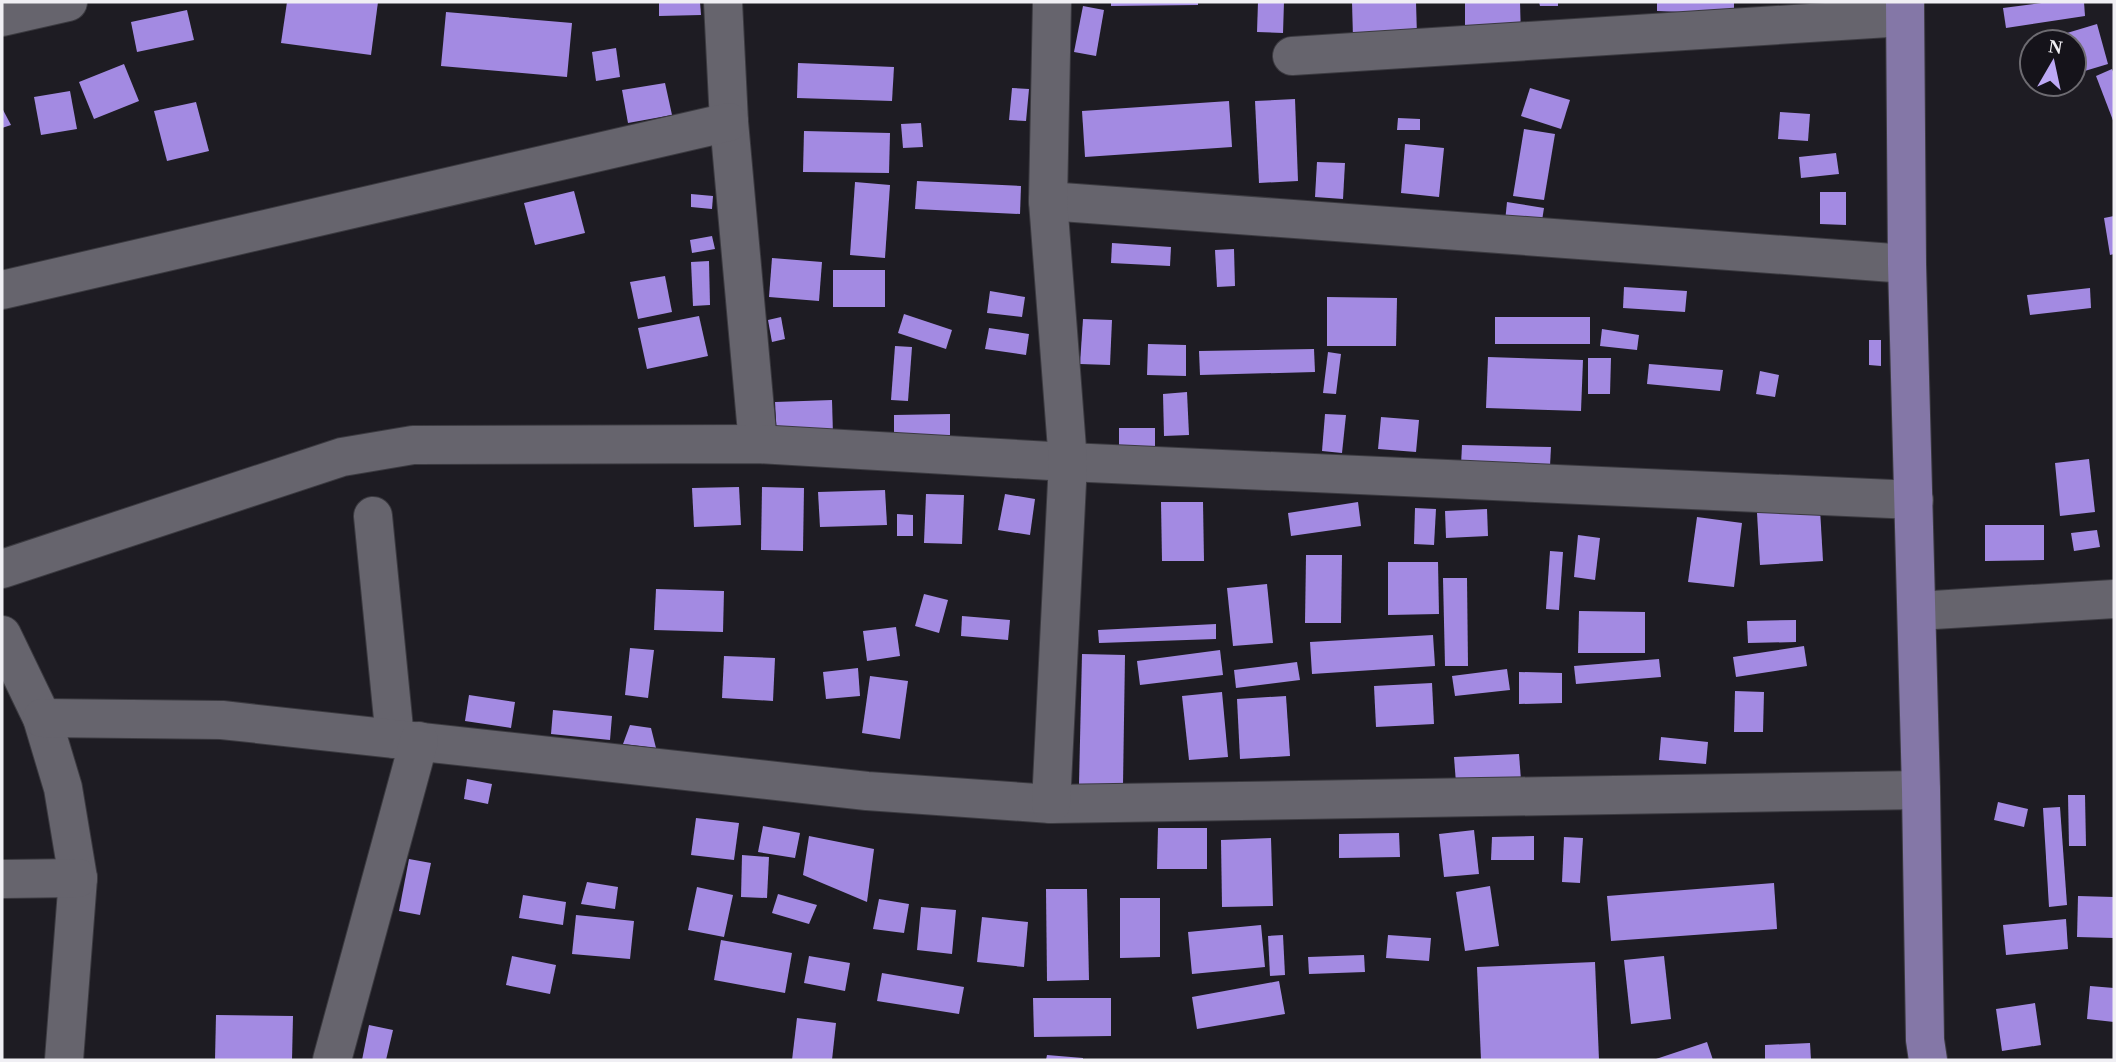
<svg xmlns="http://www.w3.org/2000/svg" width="2116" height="1062" font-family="Georgia,serif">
  <rect width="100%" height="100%" fill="#1e1c23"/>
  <g fill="#a38ae2">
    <path d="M287,2H378L371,55L281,43Z"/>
    <path d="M659,2H700L701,15L659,16Z"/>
    <path d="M1111,2H1198V5L1111,6Z"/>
    <path d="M1258,2H1284L1283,33L1257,32Z"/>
    <path d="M1352,2H1416L1417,36L1353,38Z"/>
    <path d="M1465,2H1520L1521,38H1465Z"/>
    <path d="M1539,2H1558V6H1540Z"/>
    <path d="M1657,2H1734V14L1657,11Z"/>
    <path d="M2049,2H2084L2085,16L2006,28L2003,8Z"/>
    <path d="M1083,6L1104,10L1096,56L1074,52Z"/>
    <path d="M187,10L194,40L137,52L131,22Z"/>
    <path d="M446,12L572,23L567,77L441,66Z"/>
    <path d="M2097,24L2108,64L2078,73L2074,58V42H2069L2067,33Z"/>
    <path d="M616,48L620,77L596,81L592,52Z"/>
    <path d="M798,63L894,67L892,101L797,98Z"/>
    <path d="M124,64L139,101L94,119L79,82Z"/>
    <path d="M2112,69L2114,74V123L2096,76Z"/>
    <path d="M665,83L672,115L628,123L622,90Z"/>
    <path d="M1012,88L1029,89L1026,121L1009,120Z"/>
    <path d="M1530,88L1570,100L1561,129L1521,116Z"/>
    <path d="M70,91L77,129L41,135L34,97Z"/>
    <path d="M1295,99L1298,181L1259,183L1255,101Z"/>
    <path d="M1229,101L1232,147L1085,157L1082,111Z"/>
    <path d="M196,102L209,151L167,161L154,111Z"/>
    <path d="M2,108L11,125L2,128Z"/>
    <path d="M1780,112L1810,114L1808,141L1778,139Z"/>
    <path d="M1398,118L1420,119V130H1397Z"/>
    <path d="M921,123L923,147L903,148L901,124Z"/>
    <path d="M1524,129L1555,134L1544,200L1513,196Z"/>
    <path d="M804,131L890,133L889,173L803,172Z"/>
    <path d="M1405,144L1444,148L1439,197L1401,193Z"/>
    <path d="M1836,153L1839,174L1801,178L1799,157Z"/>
    <path d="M1317,162L1345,163L1343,199L1315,197Z"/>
    <path d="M917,181L1021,186L1020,214L915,209Z"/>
    <path d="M855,182L890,185L885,258L850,255Z"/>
    <path d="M574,191L585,233L535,245L524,203Z"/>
    <path d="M1820,192H1846V225L1820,224Z"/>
    <path d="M691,194L713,196L712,209L691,207Z"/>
    <path d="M1507,202L1544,208L1541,227L1505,222Z"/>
    <path d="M2114,216V254L2110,255L2104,218Z"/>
    <path d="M712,236L715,249L692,253L690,240Z"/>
    <path d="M1112,243L1171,247L1170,266L1111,263Z"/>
    <path d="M1234,249L1235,286L1217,287L1215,250Z"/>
    <path d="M772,258L822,262L819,301L769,297Z"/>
    <path d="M709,261L710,305L693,306L691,262Z"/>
    <rect x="833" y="270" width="52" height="37"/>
    <path d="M665,276L672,312L638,319L630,282Z"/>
    <path d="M1624,287L1687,291L1685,312L1623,308Z"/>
    <path d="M2090,288L2091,308L2030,315L2027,295Z"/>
    <path d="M990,291L1025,297L1022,317L987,313Z"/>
    <path d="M1327,297L1397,298L1396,346H1327Z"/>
    <path d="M904,314L952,330L946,349L898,333Z"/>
    <path d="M699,316L708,356L647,369L638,328Z"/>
    <path d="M781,317L785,339L772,342L768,320Z"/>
    <rect x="1495" y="317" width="95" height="27"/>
    <path d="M1083,319L1112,320L1110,365L1080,364Z"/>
    <path d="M989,328L1029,334L1026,355L985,349Z"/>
    <path d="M1602,329L1639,335L1637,350L1600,346Z"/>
    <path d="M1869,340H1881V366L1869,365Z"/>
    <path d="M1148,344L1186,345V376L1147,375Z"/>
    <path d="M895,346L912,347L908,401L891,400Z"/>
    <path d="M1314,349L1315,372L1200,375L1199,351Z"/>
    <path d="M1328,352L1341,354L1336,394L1323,393Z"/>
    <path d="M1488,357L1583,360L1581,411L1486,408Z"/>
    <path d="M1588,358H1611L1610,394H1588Z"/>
    <path d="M1649,364L1723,370L1720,391L1647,384Z"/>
    <path d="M1760,371L1779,375L1775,397L1756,394Z"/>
    <path d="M1187,392L1189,435L1164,436L1163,394Z"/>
    <path d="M832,400L833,435L777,437L775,402Z"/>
    <path d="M950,414V435L894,436V415Z"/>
    <path d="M1325,414L1346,415L1342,453L1322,451Z"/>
    <path d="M1381,417L1419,420L1416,452L1378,449Z"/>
    <rect x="1119" y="428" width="36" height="20"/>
    <path d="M1462,445L1551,447L1550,466L1461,465Z"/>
    <path d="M2089,459L2095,512L2060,516L2055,463Z"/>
    <path d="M739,487L741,525L694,527L692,488Z"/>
    <path d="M762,487L804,488L803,551L761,550Z"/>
    <path d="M885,490L887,525L820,527L818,492Z"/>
    <path d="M926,494L964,495L962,544L924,543Z"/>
    <path d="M1005,494L1035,499L1030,535L998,530Z"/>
    <path d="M1161,502H1203L1204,561H1162Z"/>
    <path d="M1358,502L1361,526L1291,536L1288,513Z"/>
    <path d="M1415,508L1436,509L1434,545L1414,544Z"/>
    <path d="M1487,509L1488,536L1446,538L1445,511Z"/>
    <path d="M1820,509L1823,561L1760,565L1757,513Z"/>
    <path d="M897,514L913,515V536H897Z"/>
    <path d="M1697,517L1742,523L1734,587L1688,582Z"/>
    <path d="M1985,525H2044V560L1985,561Z"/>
    <path d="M2097,530L2100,547L2074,551L2071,533Z"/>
    <path d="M1578,535L1600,538L1595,580L1574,577Z"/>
    <path d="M1550,551L1563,552L1559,610L1546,609Z"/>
    <path d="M1306,555H1342L1341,623H1305Z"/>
    <path d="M1388,562H1438L1439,614L1388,615Z"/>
    <path d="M1443,578H1467L1468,666H1445Z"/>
    <path d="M1267,584L1273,643L1233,646L1227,588Z"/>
    <path d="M656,589L724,591L723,632L654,630Z"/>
    <path d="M924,594L948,600L939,633L915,626Z"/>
    <path d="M1579,611L1645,612V653H1578Z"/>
    <path d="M962,616L1010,620L1008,640L961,636Z"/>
    <path d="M1796,620V642L1748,643L1747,621Z"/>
    <path d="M1216,624V639L1099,643L1098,630Z"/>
    <path d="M896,627L900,656L867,661L863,631Z"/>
    <path d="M1433,635L1435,666L1312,674L1310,642Z"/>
    <path d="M1804,646L1807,666L1736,677L1733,657Z"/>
    <path d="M630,648L654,650L648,698L625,695Z"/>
    <path d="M1220,650L1223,675L1140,685L1137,661Z"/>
    <path d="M1082,654L1125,655L1123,785H1079Z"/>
    <path d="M724,656L775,658L773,701L722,698Z"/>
    <path d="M1659,659L1661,677L1576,684L1574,666Z"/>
    <path d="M1297,662L1300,680L1236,688L1234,670Z"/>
    <path d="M858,668L860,696L826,699L823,672Z"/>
    <path d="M1507,669L1510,690L1455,696L1452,676Z"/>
    <path d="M1519,672L1562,673V703L1519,704Z"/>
    <path d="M870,676L908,681L900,739L862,733Z"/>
    <path d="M1432,683L1434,724L1376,727L1374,686Z"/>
    <path d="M1735,691L1764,692L1763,732H1734Z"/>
    <path d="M1222,692L1228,757L1189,760L1182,696Z"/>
    <path d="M469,695L515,702L511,728L465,721Z"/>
    <path d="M1286,696L1290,756L1240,759L1237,699Z"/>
    <path d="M553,710L612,716L610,740L551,734Z"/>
    <path d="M630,725L651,728L656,748L623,744Z"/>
    <path d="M1661,737L1708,742L1706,764L1659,760Z"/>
    <path d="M1519,754L1521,780L1456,783L1454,757Z"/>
    <path d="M467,779L492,784L488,804L464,799Z"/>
    <path d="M2068,795H2085L2086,846H2069Z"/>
    <path d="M1998,802L2028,809L2024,827L1994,820Z"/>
    <path d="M2060,807L2067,905L2049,907L2043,808Z"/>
    <path d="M696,818L739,823L734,860L691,855Z"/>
    <path d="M763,826L800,833L795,858L758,852Z"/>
    <path d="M1158,828H1207V869H1157Z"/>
    <path d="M1474,830L1479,874L1444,877L1439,834Z"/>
    <path d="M1399,833L1400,857L1339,858V834Z"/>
    <path d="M809,836L874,849L867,902L803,875Z"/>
    <path d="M1534,836V860H1491L1492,837Z"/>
    <path d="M1564,837L1583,838L1580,883L1562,882Z"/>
    <path d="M1271,838L1273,906L1222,907L1221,840Z"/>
    <path d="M742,855L769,857L767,898L741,897Z"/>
    <path d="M409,859L431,863L420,915L399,911Z"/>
    <path d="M587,882L618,887L615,909L581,904Z"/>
    <path d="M1774,883L1777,929L1611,941L1607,896Z"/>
    <path d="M1490,886L1499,946L1465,951L1456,892Z"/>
    <path d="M697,887L733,895L724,937L688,930Z"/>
    <path d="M1046,889H1087L1089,980L1047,981Z"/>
    <path d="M778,894L817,905L809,924L772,913Z"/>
    <path d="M523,895L566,902L563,925L519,918Z"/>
    <path d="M2078,896L2114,897V938L2077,937Z"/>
    <path d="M1120,898H1160V957L1120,958Z"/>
    <path d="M879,899L909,904L904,933L873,929Z"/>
    <path d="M921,907L956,910L952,954L917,950Z"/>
    <path d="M576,915L634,921L630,959L572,954Z"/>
    <path d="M982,917L1028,922L1024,967L977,962Z"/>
    <path d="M2066,919L2068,949L2006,955L2003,925Z"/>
    <path d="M1261,925L1265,967L1192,974L1188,932Z"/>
    <path d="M1283,935L1285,975L1270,976L1268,936Z"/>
    <path d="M1388,935L1431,938L1429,961L1386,958Z"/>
    <path d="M721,940L792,953L785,993L714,980Z"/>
    <path d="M1364,955L1365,972L1309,974L1308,957Z"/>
    <path d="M512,956L556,965L550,994L506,985Z"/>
    <path d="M809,956L850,963L845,991L804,983Z"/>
    <path d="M1664,956L1671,1019L1631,1024L1624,960Z"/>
    <path d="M1595,962L1599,1060H1481L1477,967Z"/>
    <path d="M882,973L964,987L959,1014L877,1001Z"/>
    <path d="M1279,981L1285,1014L1197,1029L1192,997Z"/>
    <path d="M2090,986L2114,988V1022L2087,1019Z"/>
    <path d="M1033,998H1111V1036L1034,1037Z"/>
    <path d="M2035,1003L2041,1045L2002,1051L1996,1009Z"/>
    <path d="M216,1015L293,1016L292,1060H215Z"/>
    <path d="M797,1018L836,1023L832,1060H792Z"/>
    <path d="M369,1025L393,1030L386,1060H362Z"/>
    <path d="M1707,1042L1713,1060H1653Z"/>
    <path d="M1810,1043L1811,1060H1765V1045Z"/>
    <path d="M1047,1055L1083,1058V1060H1046Z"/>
  </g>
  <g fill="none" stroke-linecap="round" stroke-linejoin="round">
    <g stroke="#3b3a40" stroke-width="40">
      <g id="minor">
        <path d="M723,2L729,122L758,444"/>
        <path d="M2,17L68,2"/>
        <path d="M1292,56L1904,17"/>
        <path d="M1048,201L1907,264"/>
        <path d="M2,290L729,122"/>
        <path d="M373,516L395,739"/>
        <path d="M2,569L342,457L413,445L758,444L1068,462L1914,500"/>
        <path d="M1917,611L2114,599"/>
        <path d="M2,635L42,718L63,788L78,878L64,1060"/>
        <path d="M42,718L222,720L867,791L1051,804L1921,790"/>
        <path d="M1051,804L1068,462L1048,201L1052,2"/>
        <path d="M2,879L78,878"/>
        <path d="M332,1060L419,741"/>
      </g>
    </g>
    <g stroke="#3b3a40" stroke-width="40">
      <path id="major" d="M1905,2L1907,264L1921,790L1925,1040L1928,1060"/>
    </g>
    <use href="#minor" stroke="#66646d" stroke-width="38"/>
    <use href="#major" stroke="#8477a7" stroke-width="38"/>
  </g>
  <rect width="2116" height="1062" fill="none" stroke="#f0eff4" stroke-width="7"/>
  <g transform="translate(2053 63) rotate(9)"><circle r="33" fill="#15131a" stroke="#6d6b71" stroke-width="2"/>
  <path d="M0-5L12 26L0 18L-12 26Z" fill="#bda9f5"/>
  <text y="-10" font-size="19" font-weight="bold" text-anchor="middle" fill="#f0eff4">N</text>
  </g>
</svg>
